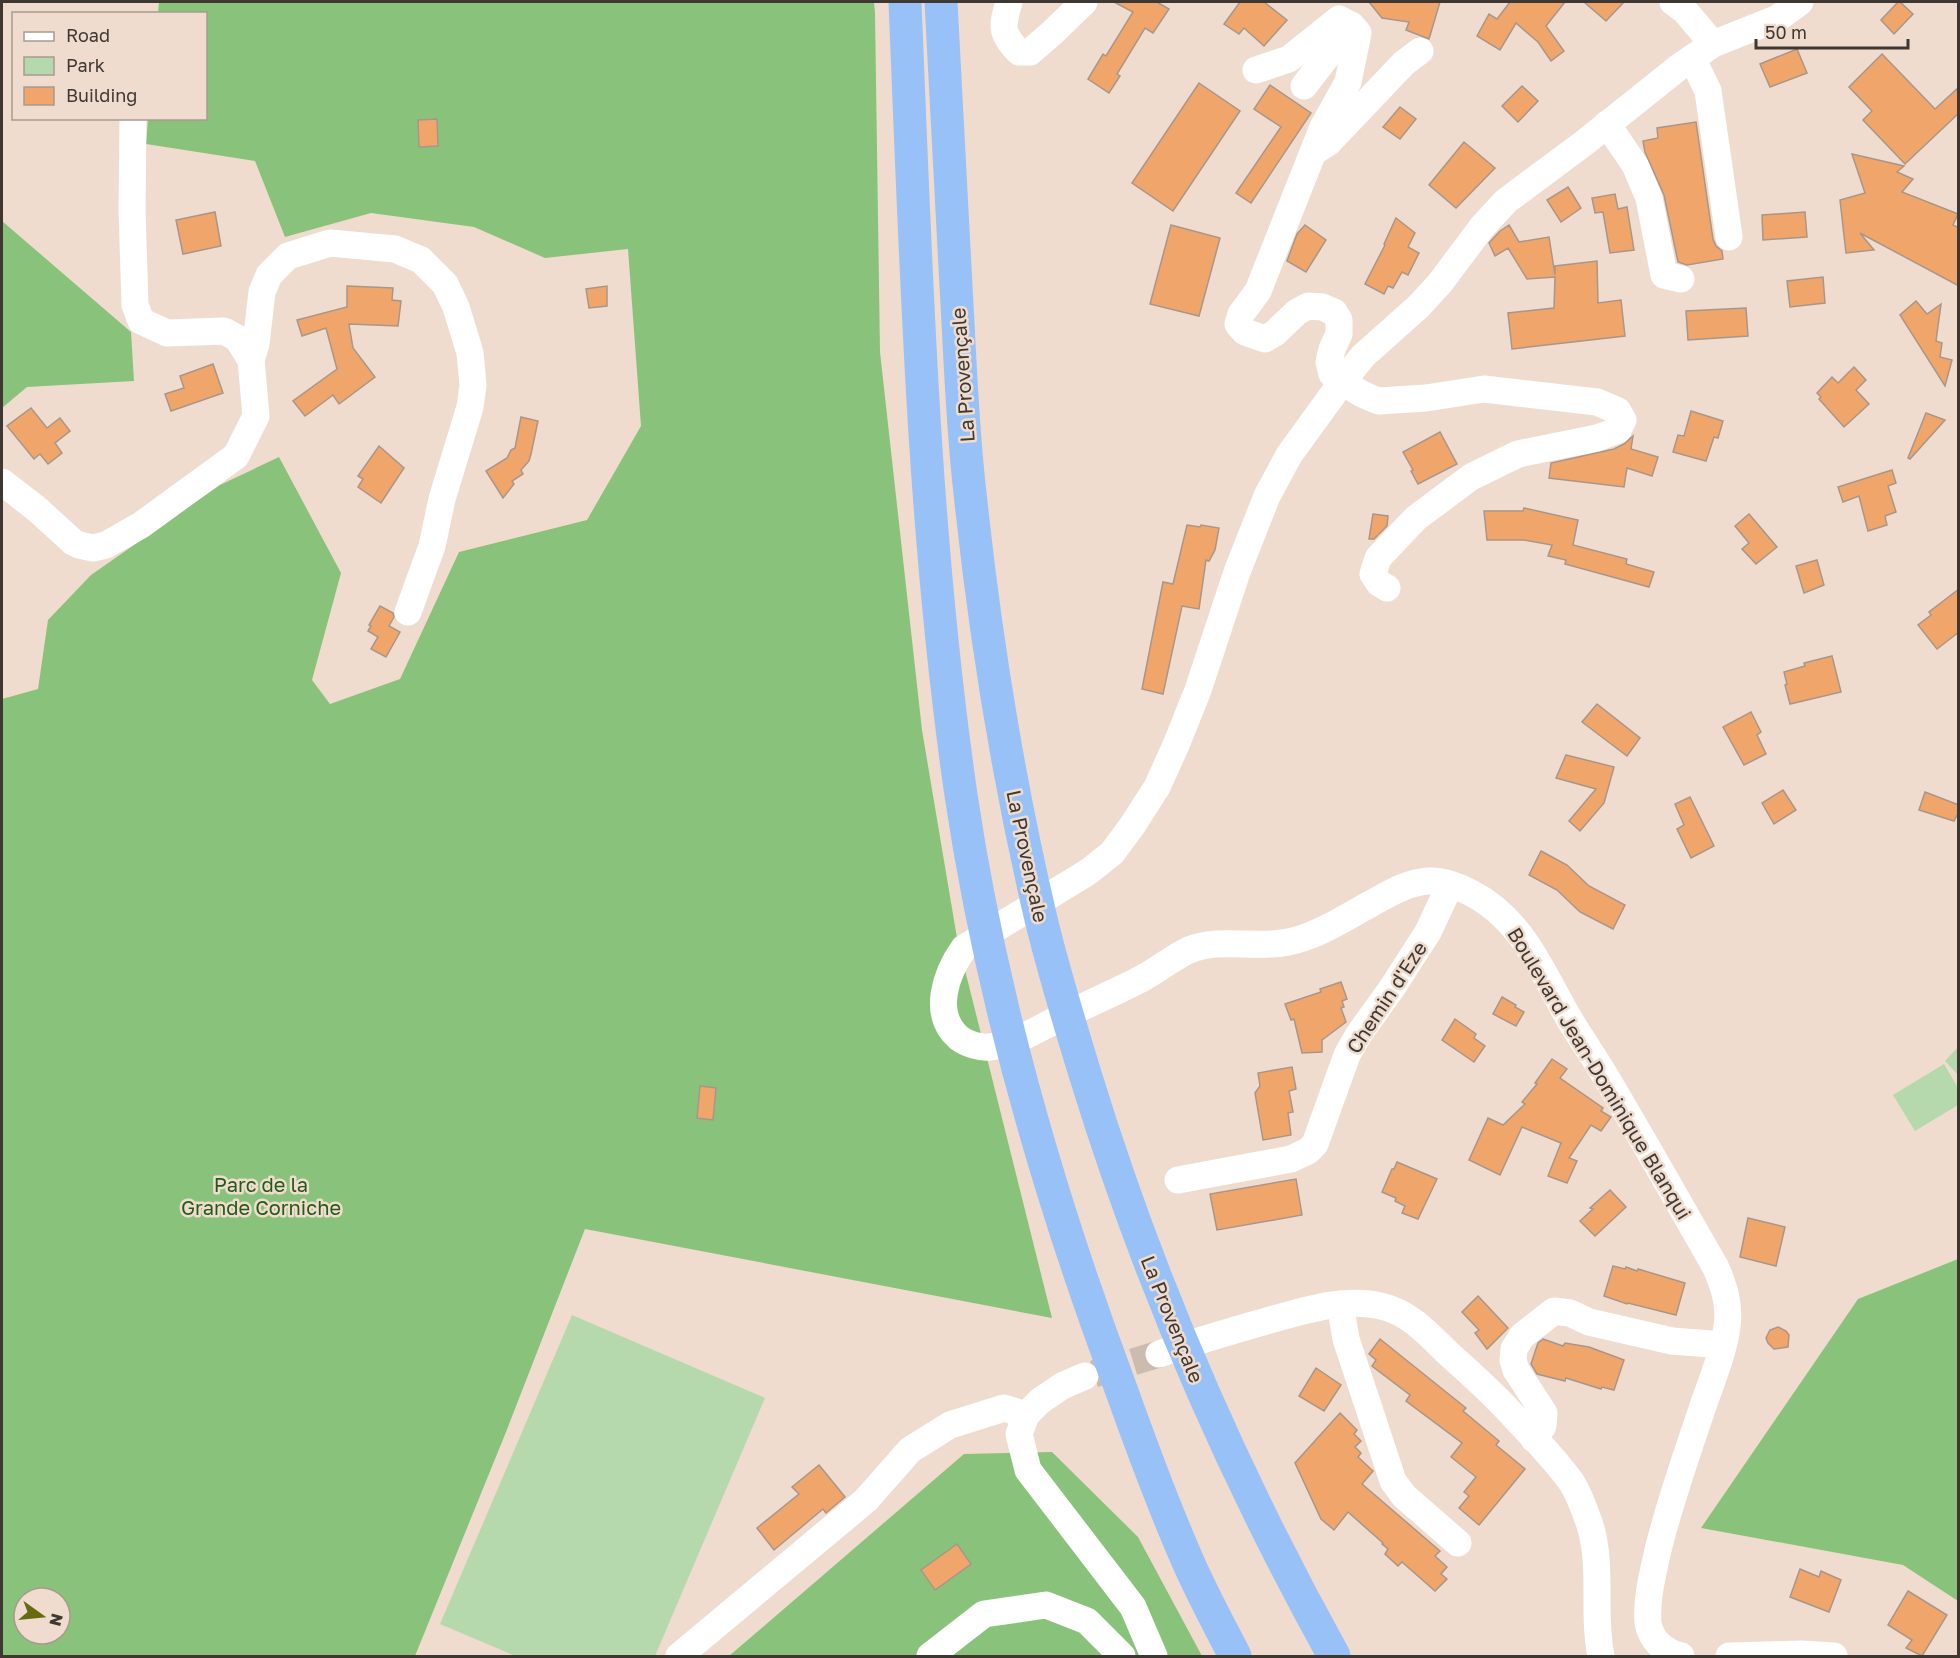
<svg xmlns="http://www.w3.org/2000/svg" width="1960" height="1658" font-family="'Golos Text',sans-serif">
  <rect width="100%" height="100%" fill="#efdcce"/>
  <g fill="#b5d9ac">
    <path d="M1958,1047V1075L1945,1061Z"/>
    <path d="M1944,1064L1958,1088V1105L1915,1131L1893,1095Z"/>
    <path d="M572,1315L765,1398L655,1656H515L440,1624Z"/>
  </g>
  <g fill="#89c37b" fill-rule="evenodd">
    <path d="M159,2H874L875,13L880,352L922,730L957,938L1052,1318L585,1229L506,1432L415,1656H2V699L38,689L48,620L91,575L220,485L279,457L341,573L312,680L330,704L400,679L459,552L587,520L641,426L628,249L545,258L474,227L371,213L285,237L255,161L146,144L148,119L206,118V14L158,13ZM24,1598H60V1634H24Z"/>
    <path d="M2,221L131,332L134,381L27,387L2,408Z"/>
    <path d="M1958,1259V1601L1903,1565L1701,1528L1858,1299Z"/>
    <path d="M1052,1452L1138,1537L1202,1656H729L964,1454Z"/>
  </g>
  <g fill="#f0a66b" stroke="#a89689" stroke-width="1.5">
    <path d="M1114,2H1157L1169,9L1153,33L1145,28L1117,74L1120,76L1109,93L1088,79L1103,54L1106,56L1133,12Z"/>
    <path d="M1240,2H1264L1287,20L1264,46L1244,28L1239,34L1224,24Z"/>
    <path d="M1369,2H1440L1429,39L1406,30L1409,22L1382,18Z"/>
    <path d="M1510,2H1565L1546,26L1564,51L1551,61L1538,42L1516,23L1500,50L1477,36L1489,14L1497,19Z"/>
    <path d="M1584,2H1624L1606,21Z"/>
    <path d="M1898,2H1900L1913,14L1894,34L1881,20Z"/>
    <path d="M1797,49L1807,73L1770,87L1760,64Z"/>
    <path d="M1882,54L1935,109L1959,87V113L1905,164L1863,120L1872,111L1849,87Z"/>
    <path d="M1199,83L1240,111L1173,211L1132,183Z"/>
    <path d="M1270,85L1311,113L1251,203L1236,193L1281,127L1254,109Z"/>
    <path d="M1522,86L1538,101L1518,122L1502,106Z"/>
    <path d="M1400,107L1416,119L1400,139L1383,127Z"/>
    <path d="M437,119L438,146L419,147L418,120Z"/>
    <path d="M1696,122L1713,239L1716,246L1722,251L1723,259L1687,265L1678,262L1664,195L1645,152L1643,141L1658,138L1657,128Z"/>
    <path d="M1464,142L1495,168L1456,208L1429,185Z"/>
    <path d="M1852,154L1904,166L1897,172L1913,179L1902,192L1958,214L1953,225L1959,228V286L1860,233L1874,250L1846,253L1840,200L1865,193Z"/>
    <path d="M1568,187L1581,208L1561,222L1547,200Z"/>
    <path d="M1615,194L1618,209L1627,207L1634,250L1610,253L1603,212L1595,213L1592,198Z"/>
    <path d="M215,212L221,246L183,254L176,220Z"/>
    <path d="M1805,212L1807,237L1763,240L1762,215Z"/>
    <path d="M1396,218L1415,233L1408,247L1419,253L1408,275L1402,272L1393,288L1388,286L1384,294L1365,284L1385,245L1384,244Z"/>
    <path d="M1171,225L1220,238L1199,316L1150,304Z"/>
    <path d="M1305,225L1326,240L1306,272L1287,261L1297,234Z"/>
    <path d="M1509,225L1519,242L1549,237L1555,275V266L1597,261L1598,303L1621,300L1625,336L1512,349L1508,313L1554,308L1555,277L1527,279L1508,248L1495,256L1489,243L1500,231Z"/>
    <path d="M1823,277L1825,303L1790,307L1787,281Z"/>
    <path d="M347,286L393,288L392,300L401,301L398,326L349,324L353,348L375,377L339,404L333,395L305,416L293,401L337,369L326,328L302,336L297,320L347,307Z"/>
    <path d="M607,286V306L589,308L586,289Z"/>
    <path d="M1916,301L1927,314L1941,304L1936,341L1942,343L1940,357L1952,360L1945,386L1900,315Z"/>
    <path d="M1746,308L1748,336L1688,340L1686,311Z"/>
    <path d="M213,364L223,393L171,411L165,394L184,388L180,376Z"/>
    <path d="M1854,367L1866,380L1856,390L1869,404L1844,427L1819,399L1821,397L1817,393L1832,377L1838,383Z"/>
    <path d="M31,408L47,428L60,418L70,431L55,443L62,453L48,464L40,454L34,459L7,426Z"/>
    <path d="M1691,411L1723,421L1718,438L1714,437L1706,461L1673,452L1678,435L1684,436Z"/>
    <path d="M1926,413L1945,420L1910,459L1908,458Z"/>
    <path d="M521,417L538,421L531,454L529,461L521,470L523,474L512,481L514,484L503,498L486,471L507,458L511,450L515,448Z"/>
    <path d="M1440,432L1457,464L1418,484L1411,471L1413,470L1403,452Z"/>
    <path d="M1633,436L1631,449L1658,457L1652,476L1627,468L1624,487L1549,478L1551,463L1614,449L1624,444Z"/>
    <path d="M379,446L404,468L381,503L358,487L363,479L358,476Z"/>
    <path d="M1892,470L1896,483L1888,486L1896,512L1885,516L1887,525L1868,531L1859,496L1843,502L1838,487Z"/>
    <path d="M1524,508L1578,520L1573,545L1627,559L1626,564L1654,572L1649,587L1565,564L1566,560L1548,556L1552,545L1524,540H1487L1484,511H1523Z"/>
    <path d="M1373,514L1388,516L1387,526L1374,539H1369Z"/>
    <path d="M1749,514L1777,547L1756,564L1742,549L1749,543L1735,526Z"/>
    <path d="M1187,525L1200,527L1201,525L1219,528L1215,550L1209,561L1206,560L1199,609L1182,606L1163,694L1142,689L1163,582L1173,584Z"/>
    <path d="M1817,560L1824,585L1804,593L1796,566Z"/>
    <path d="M1959,589V632L1937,649L1918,625L1931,615L1929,612Z"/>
    <path d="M380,606L393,613L394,617L389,626L400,632L386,657L371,649L378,637L368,631L371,626L369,625Z"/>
    <path d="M1832,656L1841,692L1790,704L1785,685L1787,684L1784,672L1805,666L1804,663Z"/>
    <path d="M1597,704L1640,738L1627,756L1582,722Z"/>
    <path d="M1751,712L1761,732L1757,735L1766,754L1744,765L1723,727Z"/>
    <path d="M1566,755L1614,767L1604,803L1580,831L1569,821L1596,789L1556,778Z"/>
    <path d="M1783,790L1796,810L1774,824L1762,803Z"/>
    <path d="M1925,792L1959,805V811L1954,821L1919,810Z"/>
    <path d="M1690,797L1714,846L1691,858L1677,829L1684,825L1675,804Z"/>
    <path d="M1541,851L1567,865L1589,886L1625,905L1613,929L1580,912L1557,890L1529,875Z"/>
    <path d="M1341,982L1347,999L1342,1001L1344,1007L1341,1008L1346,1022L1322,1040V1052L1302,1053L1294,1019L1291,1020L1285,1004L1321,992L1320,989Z"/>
    <path d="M1502,997L1516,1005L1515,1007L1524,1012L1516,1026L1493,1014Z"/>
    <path d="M1455,1019L1476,1034L1474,1038L1485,1046L1474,1062L1442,1040Z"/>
    <path d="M1552,1059L1567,1069L1560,1078L1603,1108L1601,1111L1611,1117L1601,1131L1591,1125L1569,1158L1577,1161L1567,1183L1548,1176L1561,1143L1522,1127L1500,1175L1469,1160L1488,1118L1503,1125L1525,1104L1522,1102L1537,1084L1535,1083Z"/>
    <path d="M1292,1067L1296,1089L1289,1091L1293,1112L1288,1113L1291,1135L1263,1140L1255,1093L1260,1086L1258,1073Z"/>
    <path d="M700,1086L716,1088L713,1120L697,1118Z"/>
    <path d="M1397,1162L1437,1179L1418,1219L1402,1213L1405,1206L1395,1201L1396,1198L1382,1192L1392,1169H1394Z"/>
    <path d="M1296,1179L1302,1215L1217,1230L1210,1194Z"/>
    <path d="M1610,1190L1626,1207L1595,1236L1580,1221L1593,1209L1590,1208Z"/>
    <path d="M1748,1218L1785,1227L1776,1266L1740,1257Z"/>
    <path d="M1613,1266L1625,1269L1626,1267L1637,1271L1638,1269L1685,1283L1676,1315L1628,1303L1627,1304L1604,1296Z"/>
    <path d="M1478,1296L1508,1328L1487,1349L1475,1333L1479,1330L1462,1312Z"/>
    <path d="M1778,1327L1786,1331L1789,1335L1788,1347L1774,1349L1768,1343L1766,1338L1770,1330Z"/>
    <path d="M1380,1339L1466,1408L1463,1411L1499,1441L1496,1445L1525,1469L1479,1525L1459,1508L1469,1496L1464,1492L1476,1477L1451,1457L1462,1443L1406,1401L1410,1395L1372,1366L1376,1360L1369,1354Z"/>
    <path d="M1543,1339L1563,1346L1565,1343L1589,1347L1624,1360L1614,1390L1602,1387L1601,1389L1566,1378L1565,1381L1537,1374L1531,1364L1538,1343Z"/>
    <path d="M1316,1368L1341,1385L1324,1411L1299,1396Z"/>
    <path d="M1340,1413L1357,1430L1354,1434L1361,1441L1355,1447L1361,1453L1358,1457L1373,1471L1362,1484L1440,1551L1435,1556L1447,1567L1441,1574L1447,1579L1435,1591L1402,1562L1398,1566L1385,1554L1388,1549L1382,1544L1383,1543L1348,1512L1334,1530L1321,1519L1295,1463Z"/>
    <path d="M819,1465L845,1497L826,1513L823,1509L774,1550L757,1528L799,1494L792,1487Z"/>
    <path d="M957,1544L971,1564L935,1590L921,1570Z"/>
    <path d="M1800,1569L1819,1577L1821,1571L1841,1580L1829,1612L1790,1597Z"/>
    <path d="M1908,1591L1947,1615L1922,1656L1906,1648L1912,1640L1888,1625Z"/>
  </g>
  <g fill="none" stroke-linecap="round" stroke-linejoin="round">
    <path stroke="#ccbbaf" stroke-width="27" stroke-dasharray="27 14" stroke-linecap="butt" d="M1094,1374L1159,1354"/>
    <g stroke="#fff" stroke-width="27">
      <path d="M1009,2C1002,26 1000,33 1019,52H1030L1052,33L1084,2"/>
      <path d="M1673,2L1685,11L1713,44"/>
      <path d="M1692,58L1708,91L1729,237"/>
      <path d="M1256,70L1289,59L1339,19L1351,25L1358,33L1348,82L1323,127L1258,291L1241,314L1238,324L1245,332L1265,339L1275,333L1297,312L1308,306L1322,307L1334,312L1339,320V334L1332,349L1329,362L1332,374L1342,382L1362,394L1378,401L1426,398L1484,389L1597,402L1618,411L1623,420L1618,430L1597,438L1518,454L1471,477L1416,518L1378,558L1373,574L1379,583L1387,588"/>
      <path d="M1304,86L1351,25"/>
      <path d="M1607,124L1635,165L1649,198L1664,275L1681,279"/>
      <path d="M1318,149L1329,142L1404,63L1420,51"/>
      <path d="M251,360L256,344L262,292L269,275L288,256L330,243L395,249L421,260L445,284L456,307L470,353L473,385L470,407L442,499L432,546L408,612"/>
      <path d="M2,482L38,510L73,542L79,545L93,548L106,545L141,525L236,456L256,416L251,360L237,338L224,331L167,333L141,321L135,305L132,210L133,118"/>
      <path d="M1178,1180L1291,1159L1308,1151L1315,1144L1347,1055L1359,1034L1392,988L1428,932L1450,885"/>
      <path d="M1340,1304L1346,1339L1393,1481L1404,1496L1458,1543"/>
      <path d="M1159,1354C1193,1342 1228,1332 1263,1322C1303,1311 1347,1295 1388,1308C1413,1316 1431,1337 1450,1355C1469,1372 1488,1389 1506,1408C1528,1432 1553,1456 1572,1483C1580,1496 1585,1511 1590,1525C1603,1568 1592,1613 1601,1656"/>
      <path d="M1085,1376L1062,1386L1040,1401L1026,1415L1019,1434L1028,1470L1133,1607L1154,1656"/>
      <path d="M1534,1439L1543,1426L1544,1413L1516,1370L1513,1360L1514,1349L1522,1336L1554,1311L1570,1313L1589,1322L1672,1341L1723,1345"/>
      <path d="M679,1656L866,1500L910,1450L950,1425L1004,1408L1026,1415"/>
      <path d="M930,1656L984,1614L1046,1605L1087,1621L1122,1656"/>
      <path d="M1681,1656C1664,1652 1651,1640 1648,1623C1646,1599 1653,1573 1658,1550C1670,1501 1687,1454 1703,1406C1712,1380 1723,1354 1727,1327C1730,1304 1724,1286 1715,1266C1677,1200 1640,1134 1601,1069C1591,1053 1581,1038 1571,1022C1543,975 1524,920 1471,893C1460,887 1442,880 1429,881C1405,882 1384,897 1363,908C1340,921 1314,937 1288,942C1256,949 1219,937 1189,950C1172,958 1158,970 1141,979C1112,994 1081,1007 1052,1022C1033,1032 1011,1045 990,1047C980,1048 967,1044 959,1038C931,1014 946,973 964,948L1088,872L1112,853L1132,826L1157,787L1176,745L1198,690L1237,572L1267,496L1289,455L1342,382L1363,356L1419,306L1440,283L1482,227L1506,201L1584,143L1679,67L1713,44L1778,18L1800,2"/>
      <path d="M1729,1656L1801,1654L1834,1656"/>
    </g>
    <g stroke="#98c1f8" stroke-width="33">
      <path d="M905,2C916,266 923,533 961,795C991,998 1049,1197 1121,1389C1141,1445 1162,1502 1186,1557C1200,1590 1218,1623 1235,1656"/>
      <path d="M941,2C946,96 951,191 956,286C960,355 962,425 970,493C985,636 1008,779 1041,919C1054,973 1070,1025 1086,1077C1148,1279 1232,1472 1334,1656"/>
    </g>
  </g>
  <g text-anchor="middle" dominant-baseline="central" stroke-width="5" stroke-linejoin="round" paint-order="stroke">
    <g font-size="20" fill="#3f3832" stroke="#efdcce">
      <text transform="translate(962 375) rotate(-94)">La Provençale</text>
      <text transform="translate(1028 856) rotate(78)">La Provençale</text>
      <text transform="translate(1386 997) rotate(-57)">Chemin d'Eze</text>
      <text transform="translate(1600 1073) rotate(59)">Boulevard Jean-Dominique Blanqui</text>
      <text transform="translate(1173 1319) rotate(68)">La Provençale</text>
    </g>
    <g font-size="20" fill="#245b14" stroke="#efdcce">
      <text x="261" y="1184">Parc de la<tspan x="261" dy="23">Grande Corniche</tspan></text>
    </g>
  </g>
  <rect width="1960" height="1658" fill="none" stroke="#3f3832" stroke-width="6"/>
  <rect x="12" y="12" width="195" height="108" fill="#efdcce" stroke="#a99a90" stroke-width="1.5"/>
  <rect x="24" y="32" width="30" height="9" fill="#ffffff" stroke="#a99a90" stroke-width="1.5"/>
  <text x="66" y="42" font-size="18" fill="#3f3832">Road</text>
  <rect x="24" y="57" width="30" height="18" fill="#b5d9ac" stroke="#a99a90" stroke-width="1.5"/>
  <text x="66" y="72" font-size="18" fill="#3f3832">Park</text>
  <rect x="24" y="87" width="30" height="18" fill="#f0a66b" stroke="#a99a90" stroke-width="1.5"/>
  <text x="66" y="102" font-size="18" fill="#3f3832">Building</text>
  <g transform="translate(42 1616) rotate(105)"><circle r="28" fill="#efdcce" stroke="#a99a90" stroke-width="1.5"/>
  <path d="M0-4.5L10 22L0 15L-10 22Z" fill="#656b0f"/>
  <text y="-9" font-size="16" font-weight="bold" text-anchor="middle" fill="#3f3832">N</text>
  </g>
  <path d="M1756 39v9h152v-9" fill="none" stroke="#3f3832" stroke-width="3"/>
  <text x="1765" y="39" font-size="18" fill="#3f3832" stroke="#efdcce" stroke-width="4.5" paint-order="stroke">50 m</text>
</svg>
